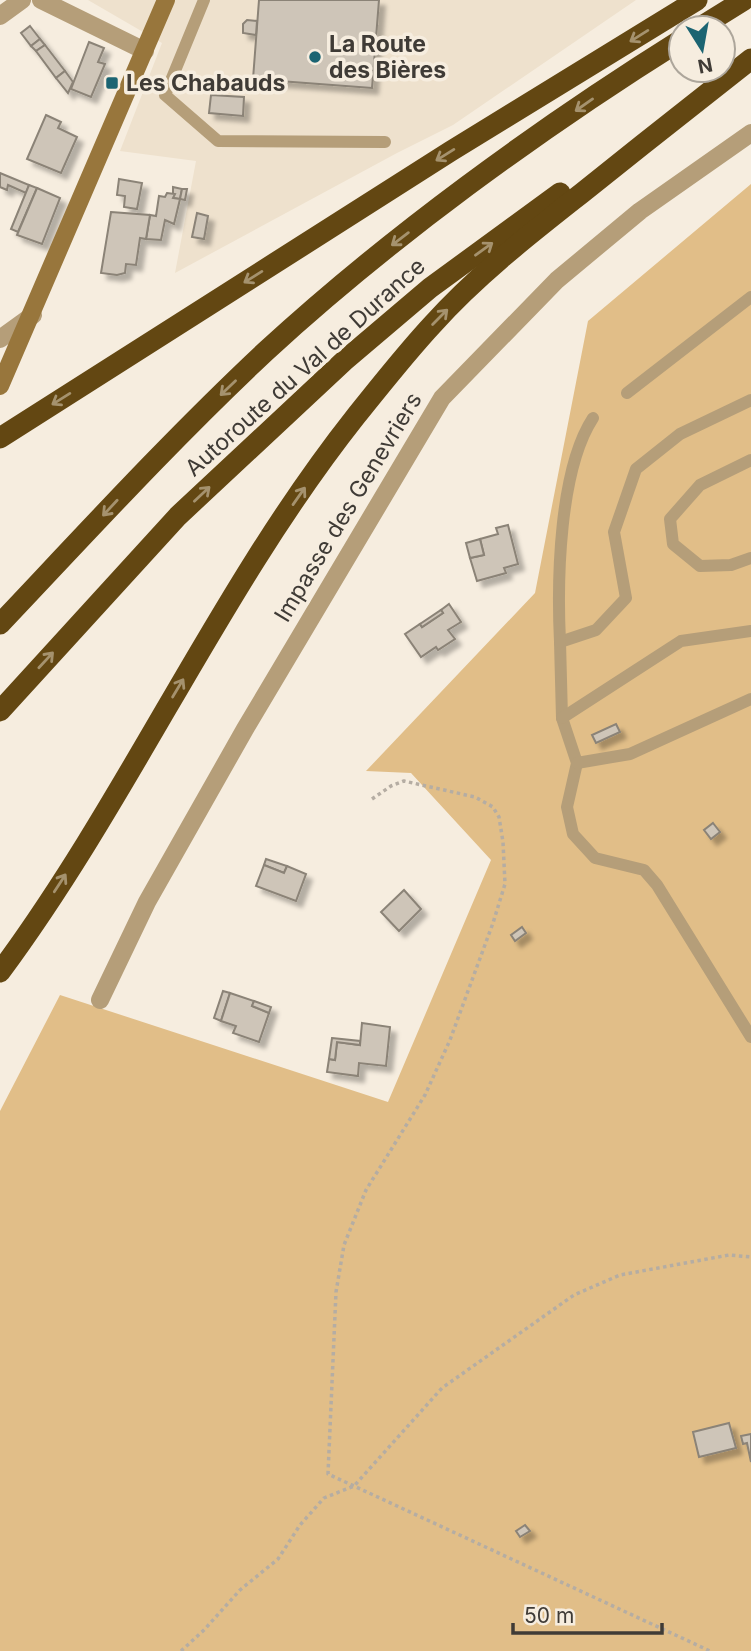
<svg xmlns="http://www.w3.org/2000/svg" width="751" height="1651" font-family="Inter,sans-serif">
  <defs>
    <filter id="shadow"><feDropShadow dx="6" dy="6" stdDeviation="2" flood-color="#0004"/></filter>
  </defs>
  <rect width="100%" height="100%" fill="#f6eddf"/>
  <path fill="#eee1cd" d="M88,0H636L453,125L397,153L175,273L196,161L120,151L162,43Z"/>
  <path fill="#e1be88" d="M751,184V1651H0V1111L60,995L388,1102L491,860L411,773L366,771L535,593L588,321Z"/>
  <g fill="#cec5b8" stroke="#8b8377" stroke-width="2" filter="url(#shadow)">
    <path d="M259,0H379L372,88L253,79Z"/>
    <path d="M247,20L257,21L256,35L243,33V24Z"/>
    <path d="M30,26L40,39L31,46L21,33Z"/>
    <path d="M40,39L45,45L36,51L31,46Z"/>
    <path d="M89,42L104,48L98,62L105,64L91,97L71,89Z"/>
    <path d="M45,45L65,71L56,78L36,51Z"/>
    <path d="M65,71L73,82L68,93L56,78Z"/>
    <path d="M211,95L244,97L243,116L209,113Z"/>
    <path d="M46,115L61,122L58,128L77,137L61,173L27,159Z"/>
    <path d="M0,173L29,185L26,193L8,185L7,190L0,187Z"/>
    <path d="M119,179L142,183L137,209L124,207L125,196L117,195Z"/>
    <path d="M29,185L37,188L18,232L11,229Z"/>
    <path d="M173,187L182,189L180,199L173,198Z"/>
    <path d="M37,188L60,198L42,244L17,235Z"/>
    <path d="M182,189H187L185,200L180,199Z"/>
    <path d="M167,193L175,194L173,198L180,199L174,224L165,220L161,240L146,239L150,215L156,216L159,196L165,197Z"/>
    <path d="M111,212L150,215L146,239L140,238L136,265L126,264L125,273L117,275L101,273Z"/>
    <path d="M197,213L208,216L204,239L192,237Z"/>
    <path d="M508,525L518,564L504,568L506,573L477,581L470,558L484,555L480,539L498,534L496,528Z"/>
    <path d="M480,539L484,555L470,558L466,543Z"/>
    <path d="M449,604L461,622L448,630L455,639L438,650L436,647L421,657L405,634L420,624L422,627L443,613L441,610Z"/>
    <path d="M441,610L443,613L422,627L420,624Z"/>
    <path d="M616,724L620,732L596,743L592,735Z"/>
    <path d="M713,823L720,832L711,839L704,830Z"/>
    <path d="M266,859L287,866L284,873L264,865Z"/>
    <path d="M264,865L284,873L287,866L306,874L296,901L256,886Z"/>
    <path d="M404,890L421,909L399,931L381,912Z"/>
    <path d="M522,927L526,933L515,941L511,935Z"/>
    <path d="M223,991L230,993L221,1021L214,1018Z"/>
    <path d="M230,993L254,1001L252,1006L269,1013L259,1042L233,1033L236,1026L221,1021Z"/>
    <path d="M254,1001L271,1007L269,1013L252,1006Z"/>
    <path d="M362,1023L390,1027L386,1066L359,1063L358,1076L327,1072L329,1059L335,1060L337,1042L360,1045Z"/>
    <path d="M332,1038L360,1041V1045L337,1042L335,1060L329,1059Z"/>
    <path d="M729,1423L736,1448L699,1457L693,1432Z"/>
    <path d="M751,1434V1462L747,1443L743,1444L741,1436Z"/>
    <path d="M525,1525L530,1531L520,1537L516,1531Z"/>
  </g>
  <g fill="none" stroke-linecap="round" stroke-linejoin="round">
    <g stroke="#b5ada3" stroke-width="3.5" stroke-dasharray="3.5 3.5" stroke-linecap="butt">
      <path d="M372,799L391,786L404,781L475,797L493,807L499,817L503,842L505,884L493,923L450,1040L425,1095L366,1190L344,1245L336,1292L328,1474L710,1651"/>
      <path d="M181,1651L204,1630L240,1590L278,1559L300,1525L324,1498L354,1486L442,1388L574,1295L620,1275L729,1255L751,1257"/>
    </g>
    <g stroke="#b59e79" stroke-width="12">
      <path d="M204,0L165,95L218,141L385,142"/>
      <path d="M627,393L751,297"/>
      <path d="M751,400L680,434L636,469L614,532L626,598L596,630L560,642L562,718L577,763L567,807L573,834L595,858L644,870L657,885L751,1037"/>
      <path d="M751,460L700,485L670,519L673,544L700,566L731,565L751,558"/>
      <path d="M560,642C557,580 559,470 593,418"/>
      <path d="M562,718L681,641L751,631"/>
      <path d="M577,763L630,754L751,699"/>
    </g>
    <g stroke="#b59e79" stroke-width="18">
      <path d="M41,0L145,51"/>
      <path d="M0,16L22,0"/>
      <path d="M0,339L33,315"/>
      <path d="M100,1000L147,902L245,729L442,398L557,280L640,211L751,133"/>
    </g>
    <path stroke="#98763c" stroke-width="18" d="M0,386L166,0"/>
    <g stroke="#634712" stroke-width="21">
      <path d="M699,28L744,0"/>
      <path d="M0,438L451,151L697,0"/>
      <path d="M0,624C87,532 173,438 266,351C390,237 539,129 681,40"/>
      <path d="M0,711L178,516L344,361L430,288L560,193"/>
      <path d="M0,972C131,795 219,589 356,416C381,385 406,353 433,324C477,275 530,234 582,193C638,148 695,103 751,59"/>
    </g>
  </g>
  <defs><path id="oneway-shaft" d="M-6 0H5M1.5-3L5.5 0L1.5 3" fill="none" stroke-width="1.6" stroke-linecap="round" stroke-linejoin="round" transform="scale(1.75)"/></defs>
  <g stroke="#a5926e">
    <use href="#oneway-shaft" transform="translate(639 36) rotate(148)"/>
    <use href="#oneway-shaft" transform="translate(584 105) rotate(145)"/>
    <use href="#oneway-shaft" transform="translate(445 155) rotate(148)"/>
    <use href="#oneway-shaft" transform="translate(400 239) rotate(143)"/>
    <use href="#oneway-shaft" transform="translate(484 249) rotate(-36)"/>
    <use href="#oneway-shaft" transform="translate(253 277) rotate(148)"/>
    <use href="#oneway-shaft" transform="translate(440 317) rotate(-45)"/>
    <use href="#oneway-shaft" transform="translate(228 388) rotate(136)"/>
    <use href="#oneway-shaft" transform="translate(61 399) rotate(148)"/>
    <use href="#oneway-shaft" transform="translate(202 494) rotate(-43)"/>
    <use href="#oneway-shaft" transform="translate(299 496) rotate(-55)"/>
    <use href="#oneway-shaft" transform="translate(110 508) rotate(133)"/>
    <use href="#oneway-shaft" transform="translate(46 660) rotate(-47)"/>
    <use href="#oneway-shaft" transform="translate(178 688) rotate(-59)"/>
    <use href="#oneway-shaft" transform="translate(60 883) rotate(-57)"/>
  </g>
  <g fill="#1b6472" stroke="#f6eddf" stroke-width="2.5">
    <circle cx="315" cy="57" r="7"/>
    <rect x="105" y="76" width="14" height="14" rx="3.5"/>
  </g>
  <g text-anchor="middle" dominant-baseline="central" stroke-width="7" stroke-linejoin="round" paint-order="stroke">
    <g font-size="23" font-weight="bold" fill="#3f3b36" stroke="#f6eddf" text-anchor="start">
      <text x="329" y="44">La Route<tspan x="329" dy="26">des Bières</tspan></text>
      <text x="126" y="83">Les Chabauds</text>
    </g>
    <g font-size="23" fill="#3f3b36" stroke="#f6eddf">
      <text transform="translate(305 367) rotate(-42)">Autoroute du Val de Durance</text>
      <text transform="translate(348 507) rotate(-59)">Impasse des Genevriers</text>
    </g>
  </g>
  <g transform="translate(702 49) rotate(169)"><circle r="33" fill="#f6eddf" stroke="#ada69b" stroke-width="2"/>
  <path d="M0-5L12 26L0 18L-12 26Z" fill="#1b6472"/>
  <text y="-10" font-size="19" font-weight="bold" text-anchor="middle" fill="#3f3b36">N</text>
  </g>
  <path d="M513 1623v10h149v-10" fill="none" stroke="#3f3b36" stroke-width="3.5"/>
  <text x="524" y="1623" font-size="21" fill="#3f3b36" stroke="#f6eddf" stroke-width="5" paint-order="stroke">50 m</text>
</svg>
